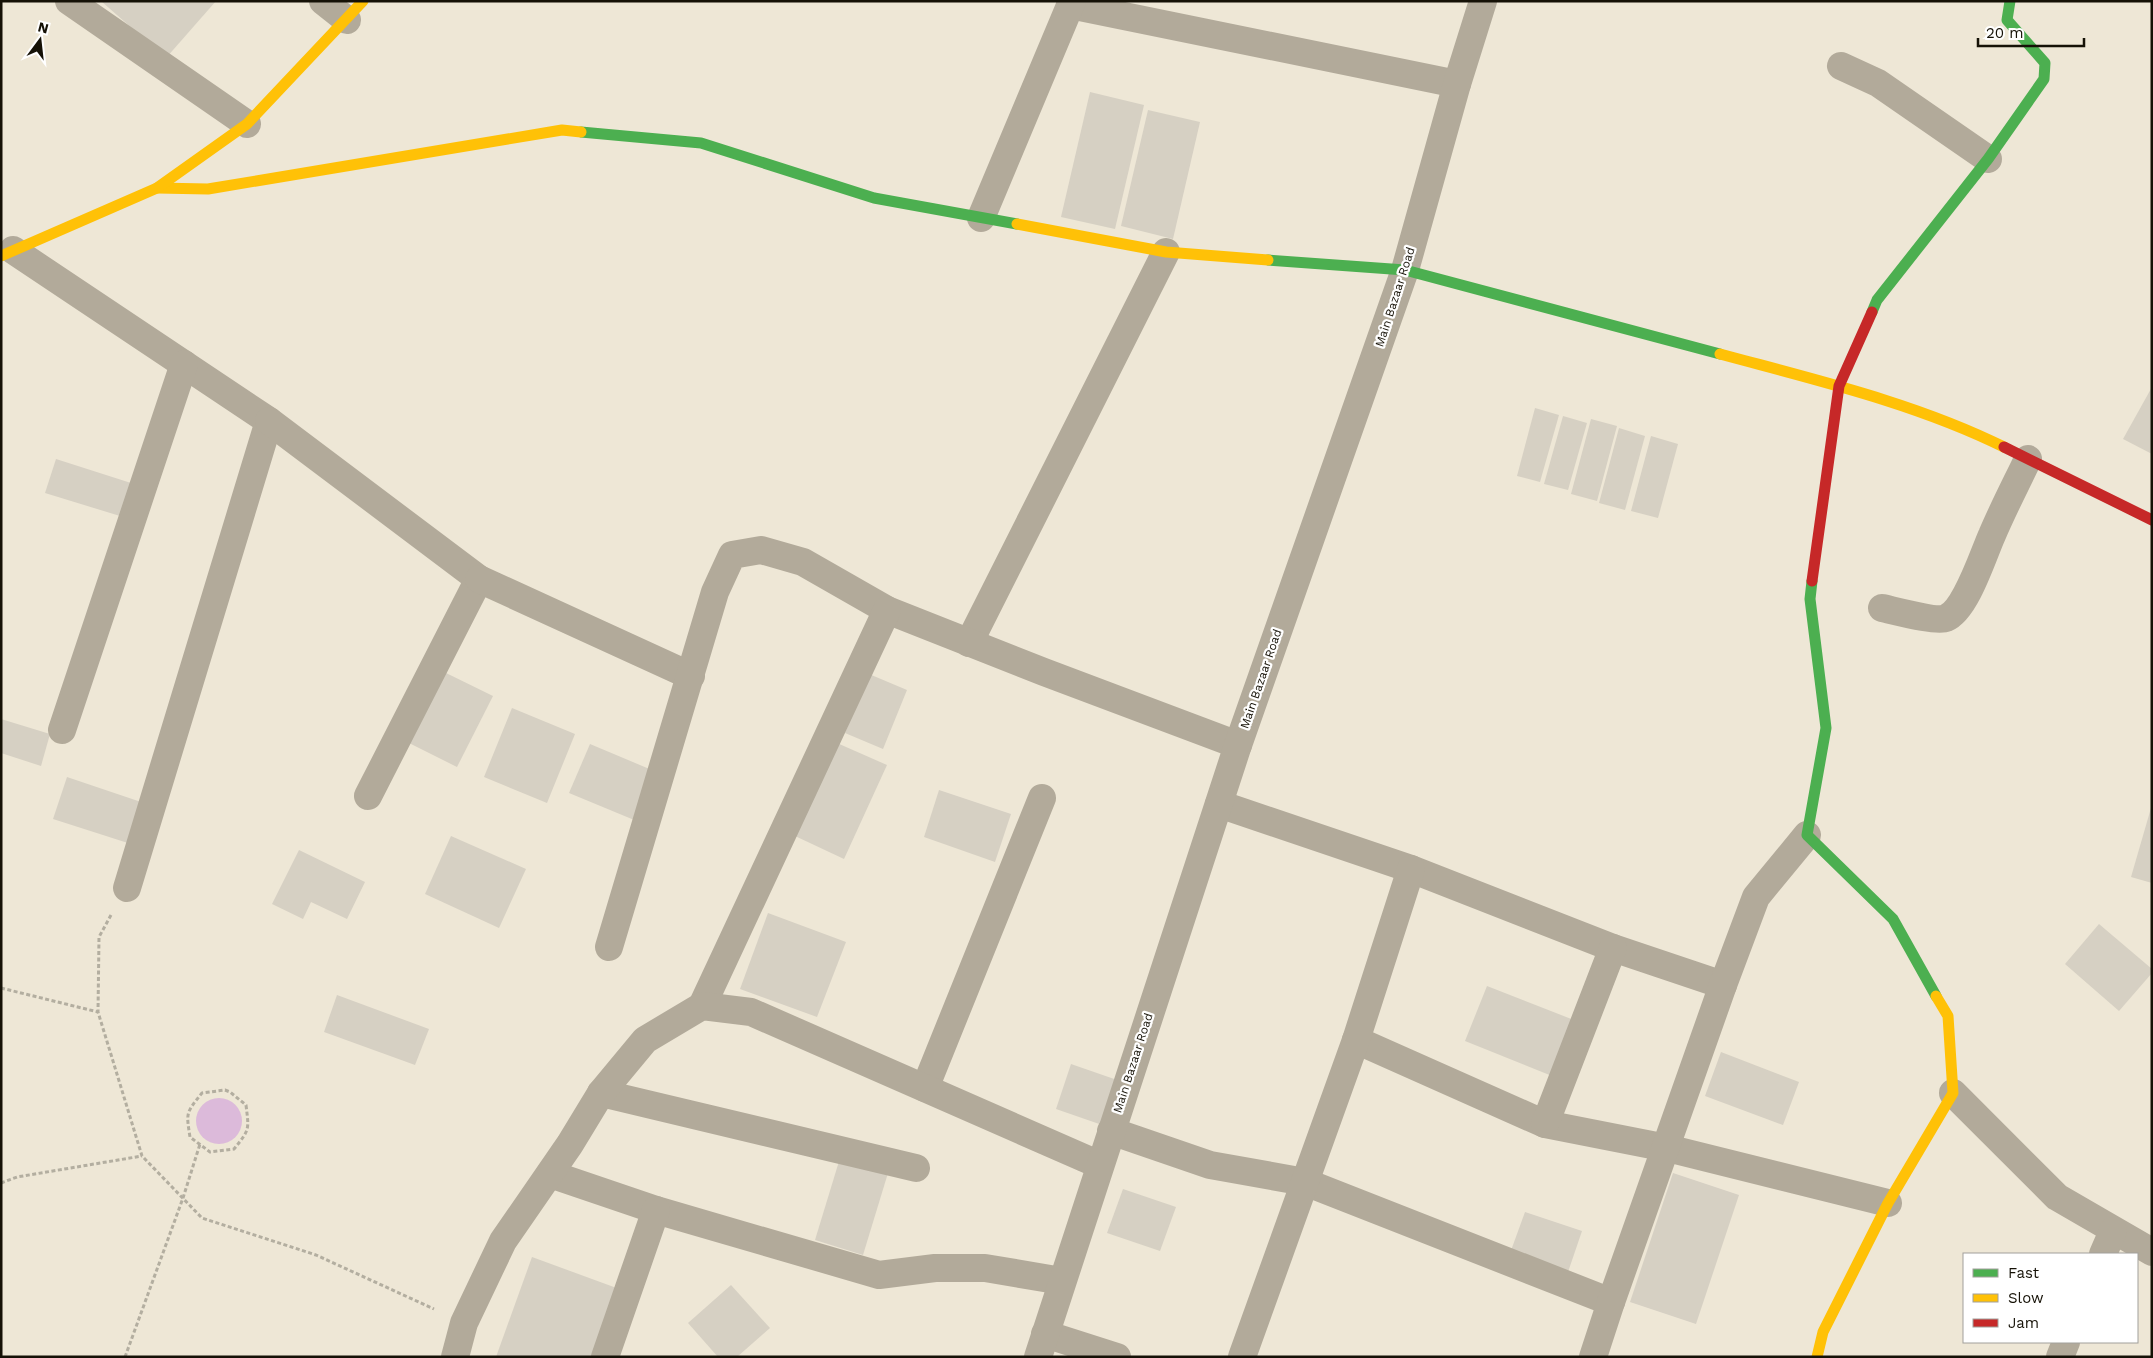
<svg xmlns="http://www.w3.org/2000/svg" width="2153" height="1358" font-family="'Work Sans',sans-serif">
  <rect width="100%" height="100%" fill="#eee7d6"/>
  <circle fill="#dcbada" cx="219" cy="1121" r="23"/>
  <g fill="#d6d0c3">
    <path d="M101,1H216L166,58Z"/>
    <path d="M1090,92L1144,105L1115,229L1061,217Z"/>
    <path d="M1148,110L1200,122L1173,239L1121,226Z"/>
    <path d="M2152,387V454L2123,439Z"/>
    <path d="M1535,408L1559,415L1540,482L1517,476Z"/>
    <path d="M1563,416L1587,423L1568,490L1544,484Z"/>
    <path d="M1591,419L1617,426L1597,501L1571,494Z"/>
    <path d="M1619,428L1645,436L1625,510L1599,503Z"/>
    <path d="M1651,436L1678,444L1658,518L1631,511Z"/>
    <path d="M56,459L131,483L120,516L45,493Z"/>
    <path d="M444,672L493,696L457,767L409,743Z"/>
    <path d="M869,674L907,690L883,749L845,733Z"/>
    <path d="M512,708L575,734L547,803L484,777Z"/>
    <path d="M1,719L50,734L41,766L1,753Z"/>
    <path d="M837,743L887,765L844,859L795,836Z"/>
    <path d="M590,744L659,773L639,822L569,793Z"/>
    <path d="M67,777L144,803L131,844L53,819Z"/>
    <path d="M939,790L1011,814L995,862L924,837Z"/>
    <path d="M2151,808L2152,809V883L2131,877Z"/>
    <path d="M451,836L526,869L499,928L425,894Z"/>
    <path d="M299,850L365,882L347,919L311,902L303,919L272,904Z"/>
    <path d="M768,913L846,942L817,1017L740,989Z"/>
    <path d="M2099,924L2152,969V973L2119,1011L2065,964Z"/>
    <path d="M1487,986L1579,1022L1557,1078L1465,1041Z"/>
    <path d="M337,995L429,1029L415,1065L324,1032Z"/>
    <path d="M1721,1052L1799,1082L1783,1125L1705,1096Z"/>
    <path d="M1071,1064L1120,1081L1105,1126L1056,1109Z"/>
    <path d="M840,1158L888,1173L863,1255L815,1240Z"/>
    <path d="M1673,1173L1739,1195L1696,1324L1630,1302Z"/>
    <path d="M1123,1189L1176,1207L1160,1251L1107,1233Z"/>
    <path d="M1525,1212L1582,1231L1567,1275L1509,1256Z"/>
    <path d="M532,1257L622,1290L598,1357H496Z"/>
    <path d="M731,1285L770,1328L737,1357H718L688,1323Z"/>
  </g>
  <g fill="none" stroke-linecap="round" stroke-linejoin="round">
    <g stroke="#b3aea0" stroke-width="3" stroke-dasharray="4 2.5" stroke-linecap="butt">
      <path d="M111,915L99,937L98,1012L142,1156L202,1218L316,1255L434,1309"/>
      <path d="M1,988L98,1012"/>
      <path d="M225,1090L230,1092L246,1105C249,1130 250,1129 234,1149L210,1152L190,1137C186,1112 186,1113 202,1093Z"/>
      <path d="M1,1183L17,1177L142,1156"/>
      <path d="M125,1357L183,1198L200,1144"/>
    </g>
    <g stroke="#b2aa9a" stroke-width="28">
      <path d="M69,1L247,124"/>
      <path d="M323,1L347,20"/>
      <path d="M1070,5L1457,84"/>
      <path d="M1841,66L1878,83L1988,159"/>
      <path d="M981,218L1072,1"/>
      <path d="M13,250L269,421L127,888"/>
      <path d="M269,421L479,579L368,796"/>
      <path d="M479,579L691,676"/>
      <path d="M1882,608C1896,611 1937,622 1946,618C1966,610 1983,555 1992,535C2003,509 2016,484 2028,459"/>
      <path d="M969,643L1166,252"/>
      <path d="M62,730L184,364"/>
      <path d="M1219,804L1411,869L1613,948L1723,985"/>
      <path d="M609,947L715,592L732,555L761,550L803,562L887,610L1044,672L1238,745"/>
      <path d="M702,1006L887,610"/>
      <path d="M1356,1040L1545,1124L1667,1148L1888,1203"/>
      <path d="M925,1088L1042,798"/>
      <path d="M601,1093L916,1168"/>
      <path d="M1953,1093L2057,1197L2152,1252"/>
      <path d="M1545,1124L1613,948"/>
      <path d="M1111,1131L1210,1165L1305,1182L1611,1302"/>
      <path d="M550,1174L656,1210L879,1275L935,1268H985L1062,1281"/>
      <path d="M2103,1254L2113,1231"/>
      <path d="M1045,1334L1117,1357"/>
      <path d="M455,1357L464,1323L503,1241L570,1144L601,1093L645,1040L702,1006L751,1012L1100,1165"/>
      <path d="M605,1357L656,1210"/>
      <path d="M1038,1357L1238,745L1405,270L1457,84L1483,1"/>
      <path d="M1242,1357L1356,1040L1411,869"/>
      <path d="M1593,1357L1611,1302L1723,985L1756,897L1807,835"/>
      <path d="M2060,1357L2066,1342"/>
    </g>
    <g stroke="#4caf50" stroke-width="11">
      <path d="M581,132L701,143L874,198L1017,224"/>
      <path d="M1268,260L1405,270L1720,354"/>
      <path d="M1872,312L1877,300L1988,159L2044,79L2045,63L2007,20L2010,1"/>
      <path d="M1812,581L1810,599L1826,728L1807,835L1893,919L1936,996"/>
    </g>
    <g stroke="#ffc107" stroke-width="11">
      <path d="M157,188L208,189L562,130L581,132"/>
      <path d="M1017,224L1166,252L1268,260"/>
      <path d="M1,256L157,188L247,124L363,1"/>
      <path d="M1720,354C1816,380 1915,403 2004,447"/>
      <path d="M1817,1357L1823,1332L1888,1203L1953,1093L1948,1016L1936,996"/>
    </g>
    <g stroke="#c62828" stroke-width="11">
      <path d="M2004,447L2152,520"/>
      <path d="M1812,581L1839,386L1872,312"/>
    </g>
  </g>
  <g text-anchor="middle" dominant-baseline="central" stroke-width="4.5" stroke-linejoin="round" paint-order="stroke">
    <g font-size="12" fill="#151106" stroke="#fff">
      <text transform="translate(1395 297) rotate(-72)">Main Bazaar Road</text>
      <text transform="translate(1261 679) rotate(-71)">Main Bazaar Road</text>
      <text transform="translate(1133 1063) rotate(-72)">Main Bazaar Road</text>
    </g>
  </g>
  <rect width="2153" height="1358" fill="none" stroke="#151106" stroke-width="5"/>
  <rect x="1963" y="1253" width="175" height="90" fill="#ffffff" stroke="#a1a09b"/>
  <rect x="1973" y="1269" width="25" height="8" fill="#4caf50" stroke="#a1a09b"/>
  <text x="2008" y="1278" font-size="15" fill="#151106">Fast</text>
  <rect x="1973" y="1294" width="25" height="8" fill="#ffc107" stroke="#a1a09b"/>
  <text x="2008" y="1303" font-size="15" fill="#151106">Slow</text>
  <rect x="1973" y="1319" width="25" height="8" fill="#c62828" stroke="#a1a09b"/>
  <text x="2008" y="1328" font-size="15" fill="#151106">Jam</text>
  <g transform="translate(40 40) rotate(15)" stroke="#ffffff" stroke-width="4" paint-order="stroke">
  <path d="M0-4L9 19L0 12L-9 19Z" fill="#151106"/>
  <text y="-8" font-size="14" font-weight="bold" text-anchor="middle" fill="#151106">N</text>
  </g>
  <path d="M1978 38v8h106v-8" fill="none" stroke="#151106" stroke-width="2.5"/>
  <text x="1986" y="38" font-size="15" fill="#151106" stroke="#ffffff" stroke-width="4" paint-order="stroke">20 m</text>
</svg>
